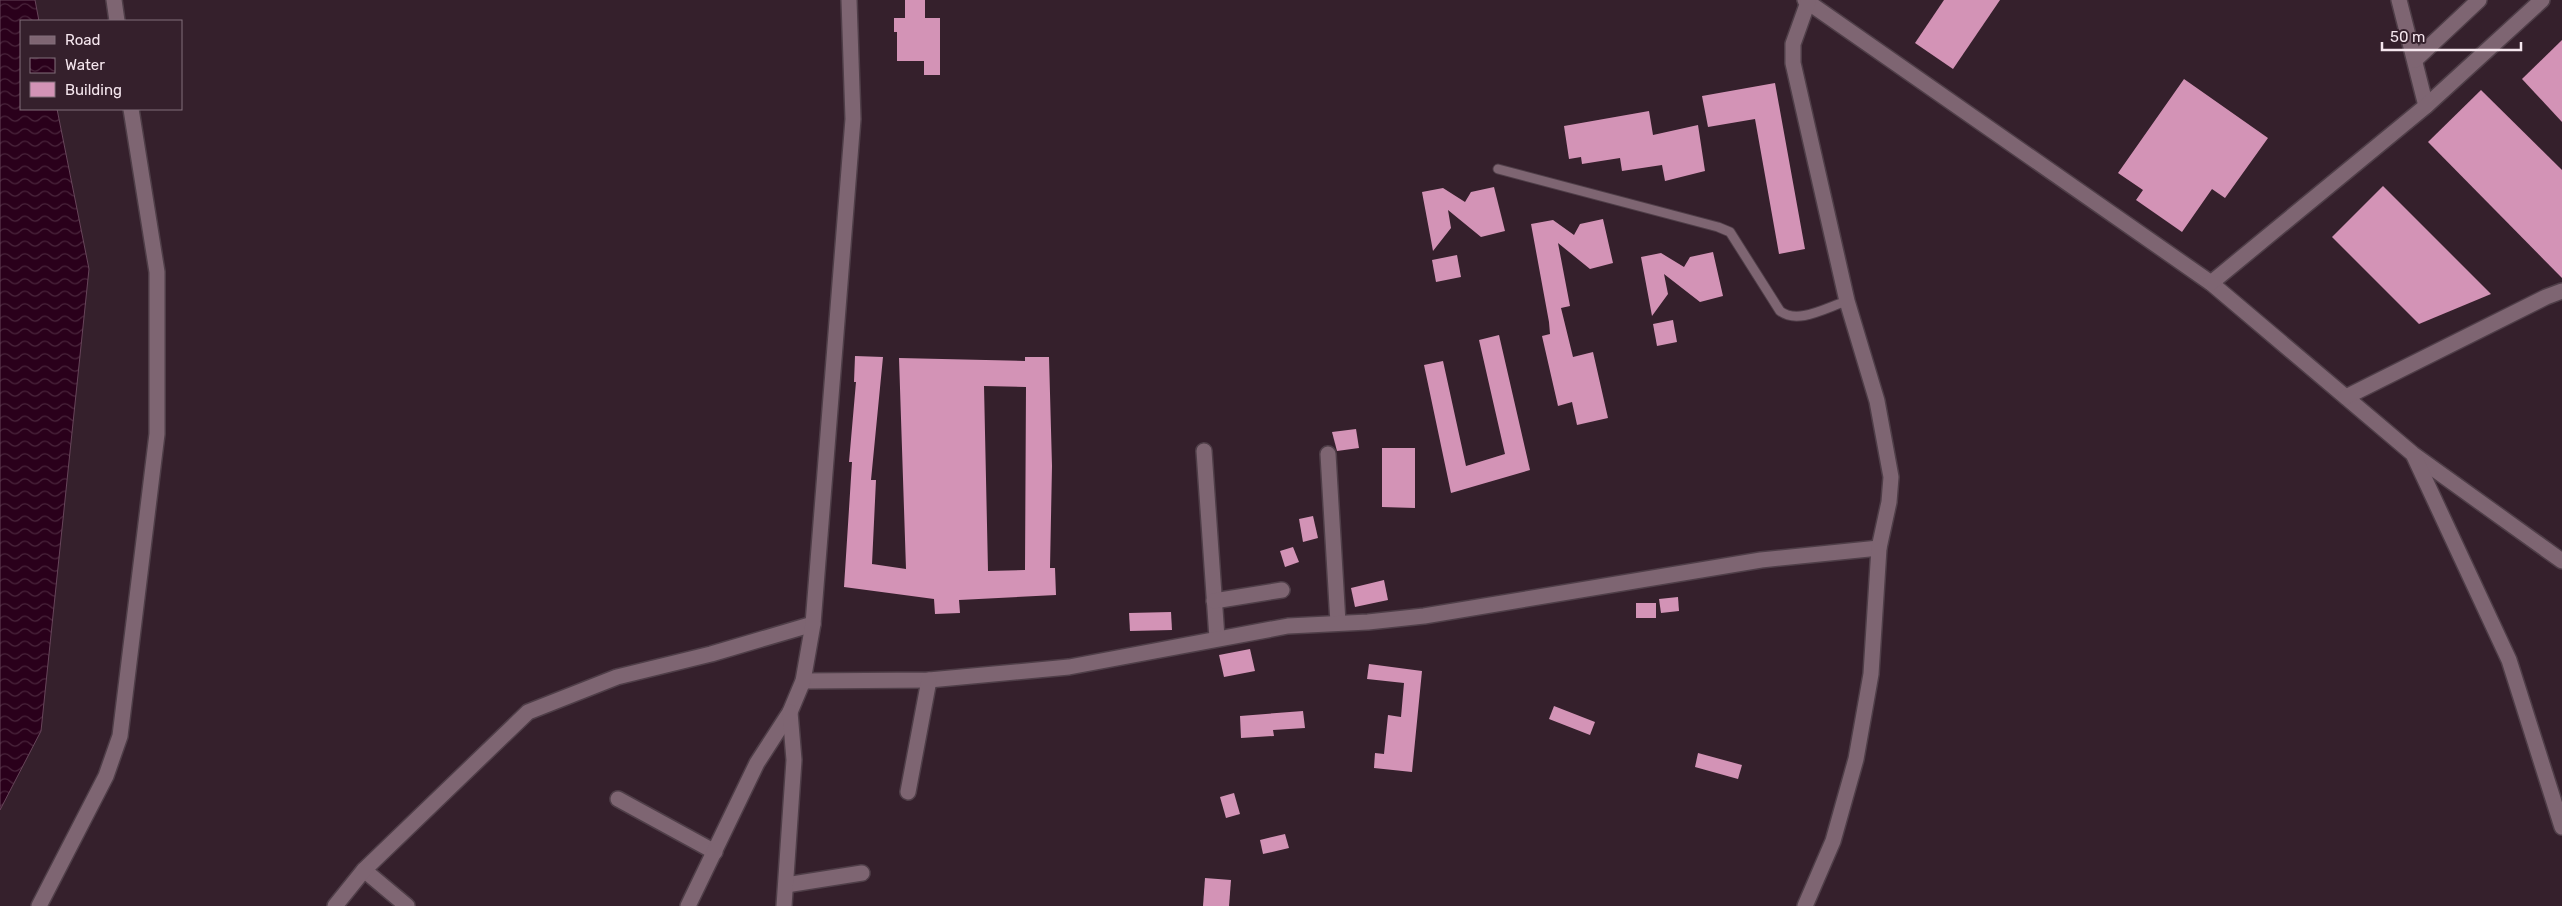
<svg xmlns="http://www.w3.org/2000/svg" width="2562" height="906" font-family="Rubik,sans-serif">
  <defs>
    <pattern id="water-waves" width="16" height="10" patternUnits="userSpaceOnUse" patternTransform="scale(1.25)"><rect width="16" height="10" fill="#2a001b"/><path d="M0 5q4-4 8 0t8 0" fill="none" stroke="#4a253c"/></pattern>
  </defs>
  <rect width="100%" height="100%" fill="#35202c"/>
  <path fill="url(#water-waves)" stroke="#67455a" d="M0,0H35L39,21H21V109H57L89,269L41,731L0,810Z"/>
  <g fill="#d393b6" fill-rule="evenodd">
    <path d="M905,0H925V18H940V75H924V61H897V32H894V18H905Z"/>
    <path d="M1944,0H2000L1953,69L1915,43Z"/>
    <path d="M2562,40V122L2522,79Z"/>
    <path d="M2184,79L2268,138L2225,198L2212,189L2182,232L2136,200L2143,190L2118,173Z"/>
    <path d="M1775,83L1805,249L1779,254L1755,119L1708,127L1702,96Z"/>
    <path d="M2481,90L2562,170V278L2428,142Z"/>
    <path d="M1649,111L1653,135L1698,125L1705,171L1665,181L1662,165L1622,171L1620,158L1582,164L1581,157L1569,159L1564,126Z"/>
    <path d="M2383,186L2491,294L2419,324L2332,237Z"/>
    <path d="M1494,187L1505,231L1481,237L1448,210L1451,228L1433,251L1422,192L1443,188L1465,202L1471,192Z"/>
    <path d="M1603,219L1613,263L1590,269L1558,243L1570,306L1561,308L1573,357L1593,352L1608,418L1577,425L1572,402L1558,406L1542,336L1550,334L1549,322L1531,224L1553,220L1574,235L1580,224Z"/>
    <path d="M1713,252L1723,296L1700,302L1664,274L1668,294L1652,316L1641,257L1661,253L1684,267L1690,257Z"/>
    <path d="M1457,255L1461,277L1436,282L1432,260Z"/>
    <path d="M1673,320L1677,342L1657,346L1653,324Z"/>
    <path d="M1499,335L1530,470L1451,493L1424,365L1443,361L1466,466L1505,454L1479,340Z"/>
    <path d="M855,356L883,357L871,480H876L872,564L906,569L899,358L1025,361V357H1049L1052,466L1050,568H1055L1056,595L959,600L960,613L935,614L934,599L844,587L852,462H849L856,382H854ZM984,386L1026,387L1025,570L988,571Z"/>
    <path d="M1356,429L1359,448L1337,451L1332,432Z"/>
    <path d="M1382,448H1415V508L1382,507Z"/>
    <path d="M1313,516L1318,538L1303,542L1299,519Z"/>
    <path d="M1293,547L1299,562L1285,567L1280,551Z"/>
    <path d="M1384,580L1388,600L1355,607L1351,588Z"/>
    <path d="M1678,597L1679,611L1661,613L1659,599Z"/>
    <rect x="1636" y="603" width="20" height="15"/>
    <path d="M1171,612L1172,630L1130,631L1129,613Z"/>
    <path d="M1250,649L1255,671L1224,677L1219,655Z"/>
    <path d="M1369,664L1422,671L1412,772L1374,768L1375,753L1384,754L1388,715L1401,717L1404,683L1367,679Z"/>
    <path d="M1554,706L1595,722L1590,735L1549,719Z"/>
    <path d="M1303,711L1305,728L1273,730L1274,736L1241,738L1240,716Z"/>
    <path d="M1698,753L1742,765L1738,779L1695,767Z"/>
    <path d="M1234,793L1240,814L1226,818L1220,797Z"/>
    <path d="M1285,834L1289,848L1263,854L1260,840Z"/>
    <path d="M1205,878L1231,880L1229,906H1203Z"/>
  </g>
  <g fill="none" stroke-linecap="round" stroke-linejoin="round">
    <g stroke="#4f3e48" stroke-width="11">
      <path id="lane" d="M1498,169L1718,227L1730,232L1780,311C1798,325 1827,307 1847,301"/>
    </g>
    <g stroke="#4f3e48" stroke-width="18">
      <g id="street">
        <path d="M114,0L117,21"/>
        <path d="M1805,0L2211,283L2413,454L2562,561"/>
        <path d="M2399,0L2426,106"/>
        <path d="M2415,60L2479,0"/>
        <path d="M2211,283L2426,106L2542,0"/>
        <path d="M2346,397L2546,297L2562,291"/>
        <path d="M1204,451L1217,638"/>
        <path d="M1328,454L1338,623"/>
        <path d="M2414,456L2509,660L2562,827"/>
        <path d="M1214,601L1282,590"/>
        <path d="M803,681L929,680L1069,667L1288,626L1368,622L1424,616L1761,560L1879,548"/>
        <path d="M908,792L929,680"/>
        <path d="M618,799L715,852"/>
        <path d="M364,870L407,906"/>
        <path d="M786,885L862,873"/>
        <path d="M39,906L106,776L120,736L157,434V272L131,109"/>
        <path d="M335,906L364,870L528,712L617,677L711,654L813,624"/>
        <path d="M688,906L757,763L790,712L803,681L813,624L853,119L849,0"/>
        <path d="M784,906L794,760L790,712"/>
        <path d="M1805,906L1833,841L1856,759L1871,674L1879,548L1889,502L1891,477L1877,401L1847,301L1793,63V44L1808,2"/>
      </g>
    </g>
    <use href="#lane" stroke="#7e6572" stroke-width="9"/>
    <use href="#street" stroke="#7e6572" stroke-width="15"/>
  </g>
  <rect x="20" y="20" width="162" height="90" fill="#35202c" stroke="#826f7a"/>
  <rect x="30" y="36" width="25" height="8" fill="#7e6572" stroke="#826f7a"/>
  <text x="65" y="45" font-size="15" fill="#f5e6ee">Road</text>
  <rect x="30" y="58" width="25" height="15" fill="url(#water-waves)" stroke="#826f7a"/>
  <text x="65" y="70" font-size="15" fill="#f5e6ee">Water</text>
  <rect x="30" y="82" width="25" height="15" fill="#d393b6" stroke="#826f7a"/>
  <text x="65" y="95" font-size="15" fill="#f5e6ee">Building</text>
  <path d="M2382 42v8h139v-8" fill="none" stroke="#f5e6ee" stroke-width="2.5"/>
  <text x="2390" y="42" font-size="15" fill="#f5e6ee" stroke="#35202c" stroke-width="4" paint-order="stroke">50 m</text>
</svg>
